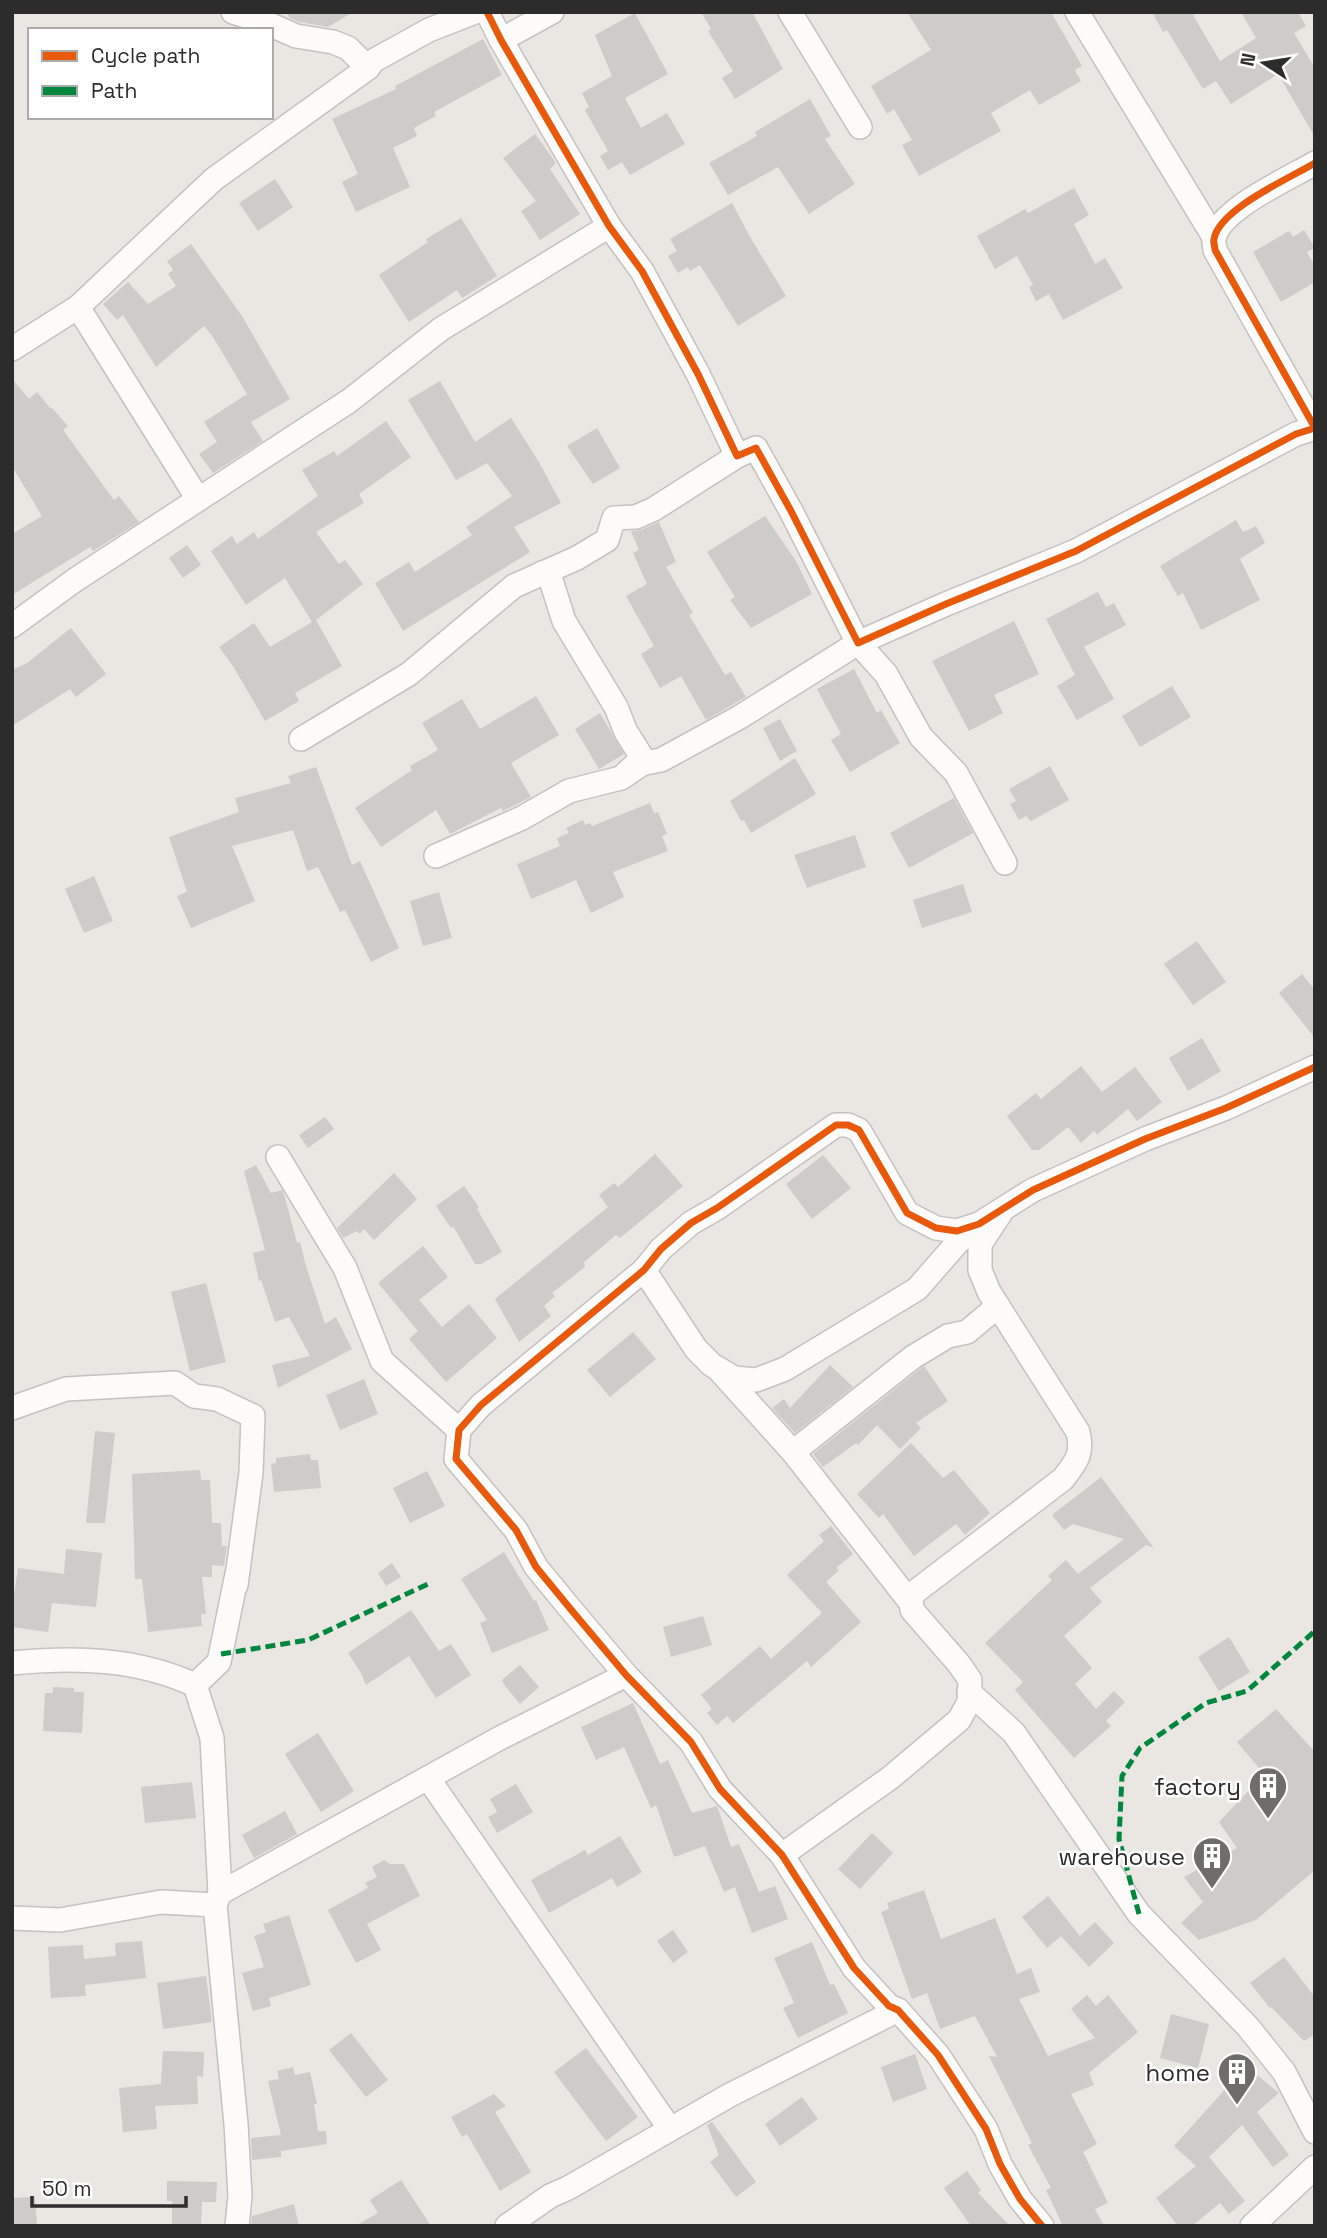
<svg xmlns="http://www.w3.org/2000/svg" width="1327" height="2238" font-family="'Space Grotesk',sans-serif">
  <rect width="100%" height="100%" fill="#eae6e1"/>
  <g fill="#ceccc8">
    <path d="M286,12H353L328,27L300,22L290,18Z"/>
    <path d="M701,12H752L783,69L735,99L722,78L733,71L708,31L711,29Z"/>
    <path d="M907,12H1051L1082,66L1075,70L1081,81L1039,105L1030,90L991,113L1001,131L919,176L902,145L912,140L894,109L887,114L871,86L931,50Z"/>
    <path d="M1152,12H1198L1193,15L1220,61L1256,38L1241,12H1298L1306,26L1294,33L1315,68V137L1278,74L1231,104L1216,81L1203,89L1167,30L1163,32Z"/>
    <path d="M635,13L668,74L625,98L641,128L667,113L685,144L630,175L622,162L608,170L600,156L608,151L585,110L589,107L582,93L612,76L595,35Z"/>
    <path d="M483,39L502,75L434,112L436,116L414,128L417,136L393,148L410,187L356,212L342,182L358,174L332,119L396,89L395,86Z"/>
    <path d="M810,99L831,136L825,139L855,184L809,214L778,167L728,195L709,163L757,136L755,132Z"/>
    <path d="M535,134L556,163L550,169L580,214L540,240L521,211L536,201L503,158Z"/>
    <path d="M275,179L293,207L258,231L239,203Z"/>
    <path d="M1074,188L1089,215L1074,224L1095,264L1105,258L1123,288L1063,320L1049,294L1036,301L1029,287L1033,285L1017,256L995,269L977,236L1025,209L1028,213Z"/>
    <path d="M732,203L750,237L786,296L738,326L700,265L690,271L688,267L678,273L668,256L677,251L670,239Z"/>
    <path d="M461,218L497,276L462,298L457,290L409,322L379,275L428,242L426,239Z"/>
    <path d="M1304,230L1315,248L1307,252L1315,266V282L1281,302L1253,252L1289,231L1293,237Z"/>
    <path d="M191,244L242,316L290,399L251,422L263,441L213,473L199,454L217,442L204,422L247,394L213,337L204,326L156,367L123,315L117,320L103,304L128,282L148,304L176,286L168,274L173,270L167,261Z"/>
    <path d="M12,379L29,399L37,392L51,409L52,408L68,426L63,430L114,500L119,496L139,522L93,551L90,547L12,595V534L42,516L12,466Z"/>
    <path d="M440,381L475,442L511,418L539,462L561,503L514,527L530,552L403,631L375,583L409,562L415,572L472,535L466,527L512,496L487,463L456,480L408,400Z"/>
    <path d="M386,421L411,457L359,494L364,503L316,532L339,564L345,560L363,584L316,620L342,666L295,693L299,701L265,721L233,666L219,647L254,623L270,647L312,622L285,578L246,605L211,551L232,536L237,544L254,532L258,539L318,496L302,470L334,451L337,456Z"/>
    <path d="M597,428L620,468L593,484L567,446Z"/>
    <path d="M765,516L796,561L812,594L751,628L730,600L735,597L707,552Z"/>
    <path d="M1236,520L1243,532L1256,526L1265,543L1240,559L1260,600L1201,630L1183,593L1178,596L1160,566Z"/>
    <path d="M659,522L676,562L666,567L693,613L689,615L725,675L731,672L746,697L706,720L681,676L660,688L641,654L654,646L626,596L647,584L633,553L639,550L631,531L641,530Z"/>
    <path d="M187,545L201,565L183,578L169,558Z"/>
    <path d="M1098,592L1106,607L1114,603L1126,625L1084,647L1114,699L1077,720L1057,686L1075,675L1046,619Z"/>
    <path d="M1014,621L1039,674L994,695L1003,713L969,731L932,661Z"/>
    <path d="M71,628L106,674L76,697L70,689L12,726V670L27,663Z"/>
    <path d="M854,669L877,713L881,710L900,743L850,772L831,740L841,734L817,689Z"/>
    <path d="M1172,686L1191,717L1140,747L1122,716Z"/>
    <path d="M536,696L559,735L511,763L531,797L503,811L501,808L450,834L436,810L381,847L355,808L412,770L410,766L438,750L422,723L462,699L480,729Z"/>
    <path d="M600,713L624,754L599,769L575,729Z"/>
    <path d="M780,719L797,751L780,761L763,728Z"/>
    <path d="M795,758L816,794L751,833L744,820L741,821L730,801Z"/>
    <path d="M1050,766L1069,800L1031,821L1026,816L1019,820L1010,804L1016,801L1009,789Z"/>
    <path d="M316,767L352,865L360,861L399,948L371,962L345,910L340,912L318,867L307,871L293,830L232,846L255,901L191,928L177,896L187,892L169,837L239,812L235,798L291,783L288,776Z"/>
    <path d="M954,798L973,833L909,868L890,833Z"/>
    <path d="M650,803L654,813L658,812L667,834L662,836L668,851L613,872L624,897L591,913L576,880L531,899L517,864L560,846L557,838L569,833L566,828L583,820L585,825L590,823L592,826Z"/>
    <path d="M855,835L866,867L807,888L794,855Z"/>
    <path d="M94,876L113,921L84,933L65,889Z"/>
    <path d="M963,884L972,912L922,928L913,900Z"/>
    <path d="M439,892L452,938L423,946L410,901Z"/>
    <path d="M1197,941L1226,982L1193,1005L1164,964Z"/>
    <path d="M1302,974L1315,990V1038L1279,993Z"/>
    <path d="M1202,1038L1221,1071L1188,1091L1169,1058Z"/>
    <path d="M1081,1066L1102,1092L1135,1067L1162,1102L1137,1121L1128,1109L1097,1135L1094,1131L1081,1143L1068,1127L1039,1150H1032L1007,1116L1036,1093L1041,1099Z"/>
    <path d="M325,1117L334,1129L308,1148L299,1135Z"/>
    <path d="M655,1154L683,1186L620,1238L616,1235L584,1262L585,1267L552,1293L555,1296L544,1306L551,1316L519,1342L495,1299L608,1207L599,1195L614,1183L618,1187Z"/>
    <path d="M823,1155L851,1188L812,1219L786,1184Z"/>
    <path d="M256,1165L271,1193L282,1190L284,1194L297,1243L300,1242L306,1266L325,1324L336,1317L352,1349L278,1388L272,1365L310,1356L289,1317L275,1322L261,1280L259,1281L253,1253L265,1250L244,1171Z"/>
    <path d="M394,1173L417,1199L374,1240L364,1229L360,1234L357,1231L343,1238L337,1228Z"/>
    <path d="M464,1186L479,1207L477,1209L502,1252L481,1264H475L453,1226L451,1228L436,1206Z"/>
    <path d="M423,1246L448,1277L419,1300L442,1327L469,1304L497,1338L446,1382L409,1339L418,1331L378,1283Z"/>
    <path d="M206,1283L226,1362L190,1371L171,1292Z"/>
    <path d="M633,1332L656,1359L610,1397L587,1370Z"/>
    <path d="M830,1365L853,1387L795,1433L772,1408L784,1399L790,1408Z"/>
    <path d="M924,1366L948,1401L916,1423L921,1428L900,1449L877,1425L858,1445L856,1443L823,1467L813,1454Z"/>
    <path d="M364,1379L378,1414L340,1430L326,1395Z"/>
    <path d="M95,1431L115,1433L105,1523H86Z"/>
    <path d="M911,1443L943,1478L954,1470L990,1513L965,1535L956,1524L914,1556L883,1514L879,1518L857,1494Z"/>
    <path d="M310,1454L311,1460H318L321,1488L274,1492L271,1464L276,1463V1458Z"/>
    <path d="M200,1470L201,1480H210L212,1523H221L222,1546H227L224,1566L212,1565V1577H202L206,1614H201L202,1626L148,1632L142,1579H135L132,1474Z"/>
    <path d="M427,1471L445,1506L410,1523L393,1488Z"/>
    <path d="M1101,1477L1154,1548L1146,1545L1090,1588L1102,1602L1064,1636L1092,1668L1075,1684L1096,1709L1114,1691L1125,1702L1106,1721L1111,1726L1074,1758L1015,1690L1023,1682L985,1643L1052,1580L1048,1576L1066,1560L1078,1574L1124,1539L1073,1524L1064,1530L1052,1515Z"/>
    <path d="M831,1526L853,1554L836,1568L839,1570L826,1582L861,1622L811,1667L807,1661L733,1723L727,1716L717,1725L707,1713L712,1709L701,1695L760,1646L771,1659L822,1613L787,1575L824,1541L819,1535Z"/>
    <path d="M66,1549L102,1553L96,1607L52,1603L48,1632L12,1627V1608L18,1568L64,1574Z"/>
    <path d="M504,1552L534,1601L536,1600L549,1630L492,1653L480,1623L487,1620L461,1579Z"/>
    <path d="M392,1563L401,1577L386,1586L378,1573Z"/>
    <path d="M411,1610L439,1651L451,1644L471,1675L436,1698L409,1656L366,1685L361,1673L348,1653Z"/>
    <path d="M703,1616L712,1645L671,1657L663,1627Z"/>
    <path d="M1229,1637L1250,1672L1219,1691L1198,1657Z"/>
    <path d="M520,1665L539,1687L520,1704L505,1686L502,1680Z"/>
    <path d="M53,1687L74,1688V1692H84L82,1733L43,1731L45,1693H53Z"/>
    <path d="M633,1703L660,1764L668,1760L692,1813L717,1806L731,1847L739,1844L759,1892L775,1886L788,1919L752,1933L735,1887L724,1892L705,1846L674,1857L656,1805L651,1808L624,1747L596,1760L581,1727Z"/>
    <path d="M1276,1709L1315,1752V1870L1256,1920L1199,1940L1181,1923L1203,1902L1184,1877L1237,1848L1219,1822L1264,1774L1237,1742Z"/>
    <path d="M318,1733L354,1791L321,1812L285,1754Z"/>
    <path d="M192,1782L196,1818L145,1823L141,1787Z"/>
    <path d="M516,1784L533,1812L497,1833L488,1817L497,1812L490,1799Z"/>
    <path d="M285,1811L297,1834L254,1858L242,1835Z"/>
    <path d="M872,1833L893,1853L860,1889L838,1869Z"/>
    <path d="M620,1836L642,1872L617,1887L612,1878L549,1913L531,1880L585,1850L588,1855Z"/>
    <path d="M384,1860L390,1864H404L420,1896L367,1924L381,1950L356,1963L328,1910L368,1888L365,1883L377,1877L372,1867Z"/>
    <path d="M924,1890L941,1939L995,1918L1017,1974L1031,1968L1040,1992L1019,1999L1048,2056L1095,2038L1071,2009L1087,1995L1096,2006L1108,1995L1138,2032L1089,2073L1094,2085L1071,2094L1097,2144L1083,2152L1108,2203L1095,2209L1104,2226H1063L1046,2190L1051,2188L1028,2145L1032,2143L989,2056L997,2057L975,2016L940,2029L927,1993L912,1999L881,1912L889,1909L887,1903Z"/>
    <path d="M1048,1896L1080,1936L1095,1922L1114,1943L1089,1967L1061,1936L1047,1948L1022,1917Z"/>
    <path d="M289,1915L311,1985L269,1998L271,2006L253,2011L242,1973L264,1967L254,1936L266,1932L263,1924Z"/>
    <path d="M673,1930L688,1952L673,1963L657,1941Z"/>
    <path d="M142,1941L146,1978L85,1985L86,1996L51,1998L48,1947L83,1945L84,1959L116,1956L115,1943Z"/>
    <path d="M812,1942L830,1985L834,1984L848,2013L798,2038L783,2008L794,2003L774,1958Z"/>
    <path d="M1284,1957L1315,1997V2034L1304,2041L1271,2007L1270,2008L1250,1983Z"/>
    <path d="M206,1976L212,2022L163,2029L157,1983Z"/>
    <path d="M1171,2014L1209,2024L1198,2068L1160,2058Z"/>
    <path d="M351,2033L388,2080L366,2097L329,2050Z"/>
    <path d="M586,2048L638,2117L606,2141L554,2072Z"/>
    <path d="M163,2051L204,2052L203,2077L197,2076L198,2104L155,2106L157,2129L123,2132L119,2088L161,2084Z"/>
    <path d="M915,2054L927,2089L893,2102L881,2067Z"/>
    <path d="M1246,2066L1279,2093L1257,2112L1289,2155L1273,2167L1242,2125L1209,2157L1245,2201L1229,2214L1220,2203L1192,2226H1178L1156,2198L1196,2166L1174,2146Z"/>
    <path d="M293,2067L295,2075L310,2072L317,2104H314L318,2131H326L327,2144L281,2151V2157L252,2160L251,2138L281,2135L268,2081L279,2079L277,2071Z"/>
    <path d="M494,2094L506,2106L495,2112L531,2172L500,2191L467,2134L462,2137L451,2117Z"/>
    <path d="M802,2097L818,2119L780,2146L765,2124Z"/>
    <path d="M712,2122L756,2182L736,2197L710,2162L719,2155L707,2125Z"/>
    <path d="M967,2171L981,2190L978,2193L1010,2226H971L944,2188Z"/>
    <path d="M401,2180L431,2226H355L378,2213L370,2200Z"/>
    <path d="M167,2181L217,2182L216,2202H202L201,2226H172V2201H167Z"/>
    <path d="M35,2197L37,2226H12V2198Z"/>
    <path d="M294,2204L299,2226H251L252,2216Z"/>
  </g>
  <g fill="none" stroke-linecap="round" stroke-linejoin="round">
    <g stroke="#c3c2c2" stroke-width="26">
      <g id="minor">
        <path d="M233,12L262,21L296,36L333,42L348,48L368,68"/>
        <path d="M487,12L501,40L609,226L642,271L698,374L737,456L756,448L791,511L858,643L946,604L1076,551L1296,434L1315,428L1215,250C1215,246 1213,242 1214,239C1219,209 1290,178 1315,163"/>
        <path d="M790,12L860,127"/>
        <path d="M1077,12L1214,237"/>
        <path d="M501,40L552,12"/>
        <path d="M78,307L198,499"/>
        <path d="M12,349L78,307L214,179L368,68L373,61L429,30L475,12"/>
        <path d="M12,626L75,580L349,401L441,329L609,226"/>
        <path d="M301,739L409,674L514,586L577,558L607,540L614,518L636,517L654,509L737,456"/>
        <path d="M621,778L635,765L661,760L740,717L858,643L886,674L921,737L956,773L1005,863"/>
        <path d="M436,856L522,818L569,791L621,778L645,762L626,732L616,707L564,621L550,577L542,573"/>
        <path d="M278,1157L345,1268L382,1361L459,1430"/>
        <path d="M644,1270L696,1349L712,1365L734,1378L756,1380L785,1369L917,1289L958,1242L977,1226"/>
        <path d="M720,1371L793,1452L911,1603"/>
        <path d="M12,1408L66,1389L175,1383L194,1396L217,1399L253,1416L251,1473L236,1585"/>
        <path d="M793,1452L913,1357L948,1336L967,1332L998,1306"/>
        <path d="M12,1663C76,1657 136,1658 195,1685L219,1662L238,1569"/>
        <path d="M195,1685L212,1738L220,1893"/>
        <path d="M969,1692L1014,1733L1139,1914L1248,2027L1284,2072L1315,2132"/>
        <path d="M428,1778L670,2129"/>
        <path d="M782,1855L890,1778L959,1720L969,1702L970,1680L959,1664L912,1610L911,1595L1063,1479C1077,1461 1083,1454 1078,1432L989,1292L980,1270V1244L1000,1214"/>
        <path d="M12,1918L60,1920L161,1902L215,1905"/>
        <path d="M237,2226L240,2196L236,2124L215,1905L220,1893L500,1738L626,1675"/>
        <path d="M507,2226L550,2196L568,2188L730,2095L898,2010"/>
        <path d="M1042,2226L1020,2199L1000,2164L986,2129L938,2055L898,2010L889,2006L854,1968L782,1855L720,1789L691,1742L626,1675L573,1612L536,1567L516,1530L456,1459L459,1430L481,1405L644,1270L661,1249L691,1223L717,1208L836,1125H848L859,1130L907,1213L936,1228L957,1231L979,1224L1033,1190L1145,1139L1226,1108L1315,1067"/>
        <path d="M1252,2226L1315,2167"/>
      </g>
    </g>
    <use href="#minor" stroke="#fcfbfa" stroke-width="23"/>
    <g stroke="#00873e" stroke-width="5" stroke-dasharray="10 5" stroke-linecap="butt">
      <path d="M221,1654L308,1640L428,1584"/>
      <path d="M1139,1914L1119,1839L1122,1776L1140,1748L1206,1703L1247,1691L1315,1631"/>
    </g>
    <g stroke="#fff" stroke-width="11">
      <g id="cycleway">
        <path d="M487,12L501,40L609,226L642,271L698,374L737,456L756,448L791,511L858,643L946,604L1076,551L1296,434L1315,428L1215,250C1215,246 1213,242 1214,239C1219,209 1290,178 1315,163"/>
        <path d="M1042,2226L1020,2199L1000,2164L986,2129L938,2055L898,2010L889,2006L854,1968L782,1855L720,1789L691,1742L626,1675L573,1612L536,1567L516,1530L456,1459L459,1430L481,1405L644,1270L661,1249L691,1223L717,1208L836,1125H848L859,1130L907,1213L936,1228L957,1231L979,1224L1033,1190L1145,1139L1226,1108L1315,1067"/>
      </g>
    </g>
    <use href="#cycleway" stroke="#e8590c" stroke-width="7"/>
  </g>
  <defs>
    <g id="building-pin" transform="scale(2.0125)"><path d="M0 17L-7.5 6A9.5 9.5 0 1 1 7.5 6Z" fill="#6e6d6b" stroke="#fff"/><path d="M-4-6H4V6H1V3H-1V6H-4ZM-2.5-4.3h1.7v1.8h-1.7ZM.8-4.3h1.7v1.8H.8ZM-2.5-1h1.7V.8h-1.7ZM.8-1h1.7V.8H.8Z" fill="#fff"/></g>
  </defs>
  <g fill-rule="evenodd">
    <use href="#building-pin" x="1268" y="1786"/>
    <use href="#building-pin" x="1212" y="1856"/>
    <use href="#building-pin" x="1237" y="2072"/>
  </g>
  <g text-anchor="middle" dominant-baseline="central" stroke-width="5" stroke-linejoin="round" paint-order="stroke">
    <g font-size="24" fill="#2c2c2c" stroke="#fff" text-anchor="end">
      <text x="1241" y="1786">factory</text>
      <text x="1185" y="1856">warehouse</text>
      <text x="1210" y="2072">home</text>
    </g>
  </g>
  <rect width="1327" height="2238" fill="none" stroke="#2c2c2c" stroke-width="28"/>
  <rect x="28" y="28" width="245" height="91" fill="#ffffff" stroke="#ababab" stroke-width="2"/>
  <rect x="42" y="51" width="35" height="10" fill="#e8590c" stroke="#ababab" stroke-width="2"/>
  <text x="91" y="63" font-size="21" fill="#2c2c2c">Cycle path</text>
  <rect x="42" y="86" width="35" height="10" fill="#00873e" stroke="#ababab" stroke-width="2"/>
  <text x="91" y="98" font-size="21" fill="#2c2c2c">Path</text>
  <g transform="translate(1264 63) rotate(282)" stroke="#ffffff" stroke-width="5" paint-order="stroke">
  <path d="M0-5L12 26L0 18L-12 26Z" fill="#2c2c2c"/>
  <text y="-10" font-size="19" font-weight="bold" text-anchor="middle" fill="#2c2c2c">N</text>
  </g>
  <path d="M32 2196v10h154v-10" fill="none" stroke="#2c2c2c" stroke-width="3.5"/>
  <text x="42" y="2196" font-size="21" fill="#2c2c2c" stroke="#ffffff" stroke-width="5" paint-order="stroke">50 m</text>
</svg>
